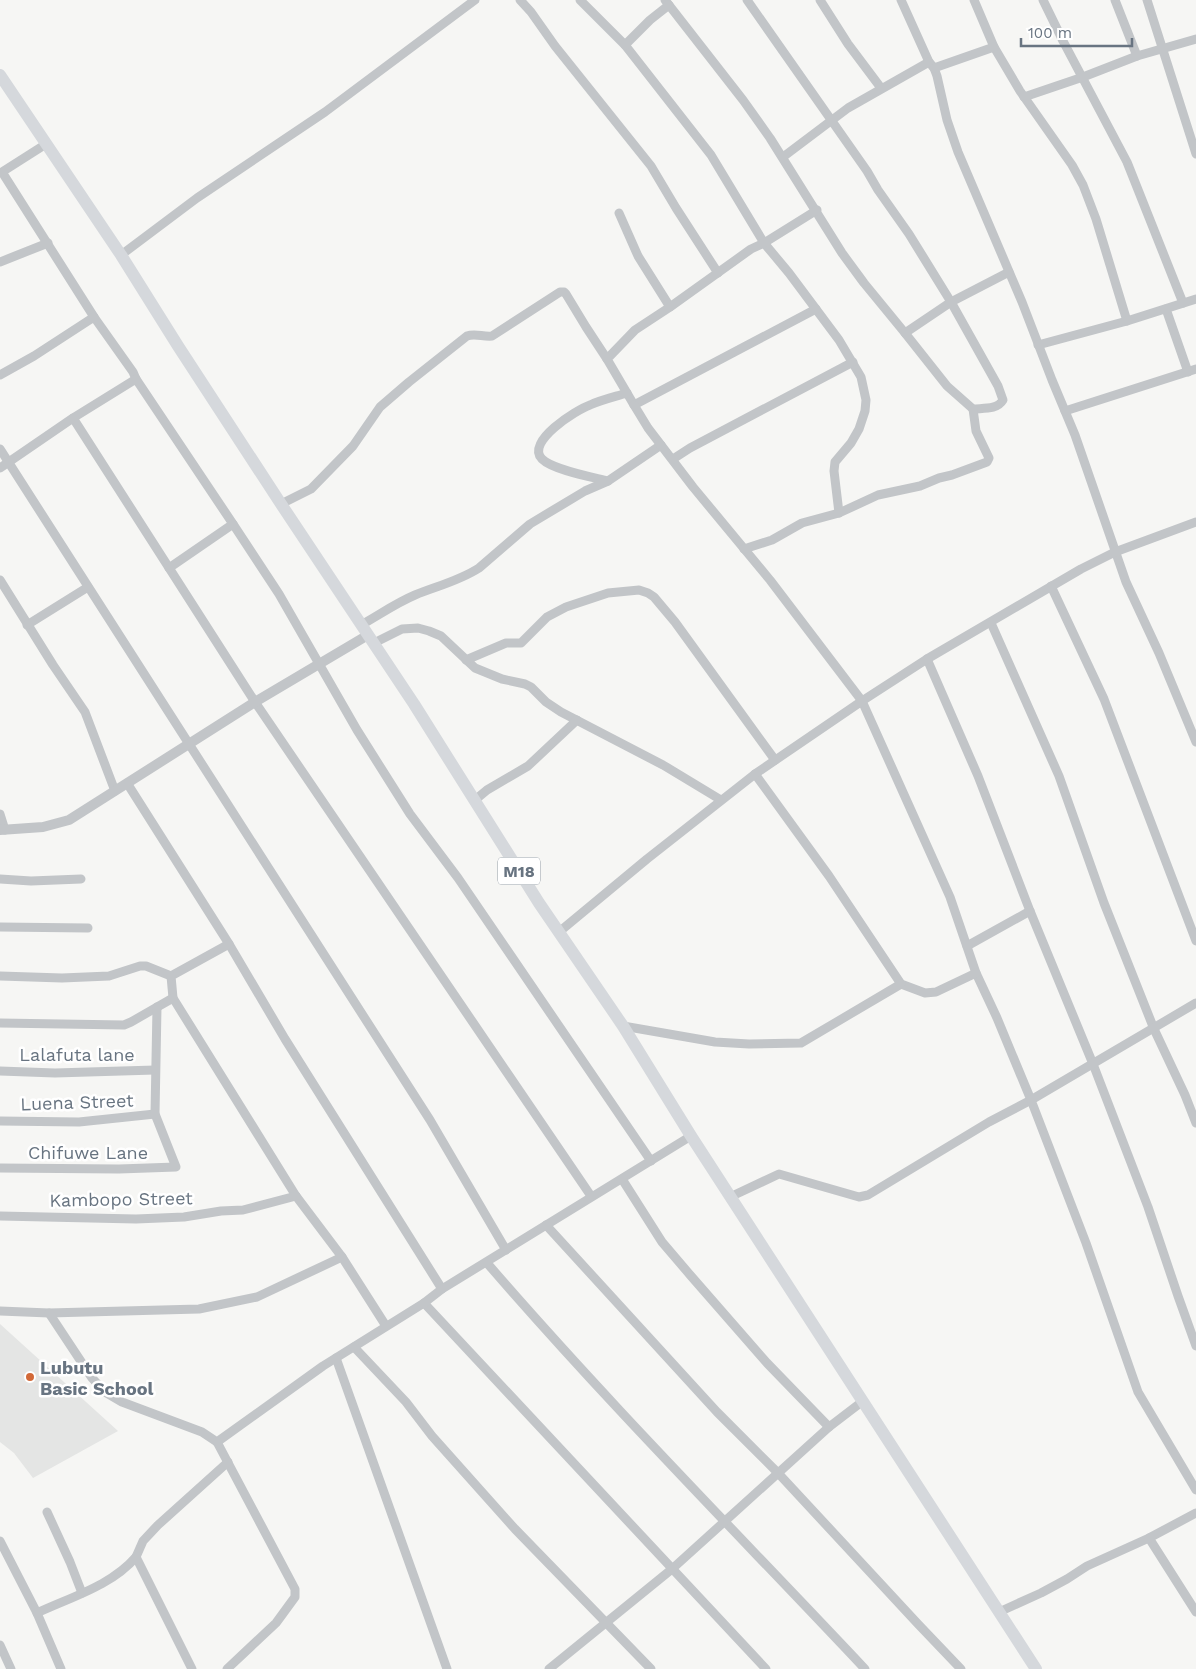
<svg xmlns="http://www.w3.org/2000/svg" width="1196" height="1669" font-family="'Work Sans',sans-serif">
  <rect width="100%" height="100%" fill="#f6f6f4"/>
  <path fill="#e4e5e4" d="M0,1324L118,1431L33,1478L14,1453L0,1442Z"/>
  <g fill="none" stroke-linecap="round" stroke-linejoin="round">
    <g stroke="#c2c5c8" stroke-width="9">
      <path d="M520,0L531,12L555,46L651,166L676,208L718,273"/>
      <path d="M580,0L625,45L711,155L764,243L789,273L839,340L861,377L866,400L865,411L859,429L851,443L835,462L834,471L839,513"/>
      <path d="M665,0L743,100L770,138L842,253L864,283L905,333L951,302L909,234L878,190L867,171L747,0"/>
      <path d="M820,0L848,44L881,88"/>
      <path d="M901,0L929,62L934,68L937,76L947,120L958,152L1022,302L1052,380L1075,435L1126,582L1159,653L1196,742"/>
      <path d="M974,0L994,47L1020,91L1072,165L1083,185L1096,219L1127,321"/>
      <path d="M1043,0L1063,41L1127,162L1183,303"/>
      <path d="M1115,0L1137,56"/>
      <path d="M1147,0L1196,154"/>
      <path d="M625,45L650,20L669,5"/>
      <path d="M934,68L994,47"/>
      <path d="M1024,97L1083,77L1137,56L1196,39"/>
      <path d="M46,144L2,172L94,317"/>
      <path d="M783,157L848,108L929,62"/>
      <path d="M619,213L638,256L670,307"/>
      <path d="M121,255L197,198L325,112L475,0"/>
      <path d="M0,262L48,243"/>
      <path d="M816,309L634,405L607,359L635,330L670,307L751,249L764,243L817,210"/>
      <path d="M1166,309L1188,372"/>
      <path d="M905,333L947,386L973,409C984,408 997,410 1003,400L998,386L951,302L1009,272"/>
      <path d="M1038,345L1127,321L1196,299"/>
      <path d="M0,375L34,356L94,317L133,372L136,379"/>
      <path d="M627,393C614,397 601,400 590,405C576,410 525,442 542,459C553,470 592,477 608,481L661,445"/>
      <path d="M634,405L648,428L693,487L770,580L862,701L950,897L976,973L997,1018L1031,1100L989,1122L868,1195L859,1197L779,1174L730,1197"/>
      <path d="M1065,411L1196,369"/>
      <path d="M73,418L255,702L591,1196"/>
      <path d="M0,449L430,1120L506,1250"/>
      <path d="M673,459L690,448L853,362"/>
      <path d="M0,468L73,418L136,379L233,524L279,594L357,730L410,814L458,878L651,1161"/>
      <path d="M281,504L311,489L353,446L380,407L409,382L467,336C475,333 483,337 492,336L560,292H564L566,294L586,327L607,359"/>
      <path d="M744,549L772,540L802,523L839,513L878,495L920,486L939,478L952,475L987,462L989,458L976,431L973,409"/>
      <path d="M169,568L233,524"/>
      <path d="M0,580L53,665L85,712L115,791"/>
      <path d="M1051,586L1104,699L1196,941"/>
      <path d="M991,623L1059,776L1104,903L1154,1029L1185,1095L1196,1123"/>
      <path d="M27,625L88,587"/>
      <path d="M361,625C379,615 396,603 415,595C437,586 459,581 479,568L530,524L585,491L608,481"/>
      <path d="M374,643L402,629L418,628L429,631L441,636L475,668L502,679L525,684L531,687L546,702L561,712L663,765L721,800"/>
      <path d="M927,659L978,776L1030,911L1093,1064L1148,1207L1178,1296L1196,1346"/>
      <path d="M466,660L506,643H521L547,617L566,607L608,593L639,590L648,593L654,597L675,622L775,760"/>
      <path d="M755,774L829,876L901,984L925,993L936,992L976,973"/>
      <path d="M127,783L229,944L285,1039L442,1289"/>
      <path d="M475,800L487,790L528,766L577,720"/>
      <path d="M0,814L5,830"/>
      <path d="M0,879L31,881L81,879"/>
      <path d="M0,927L88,928"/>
      <path d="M559,932L647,859L755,774L862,701L927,659L1081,569L1115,552L1196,522"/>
      <path d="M229,944L171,976L173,998L296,1196L342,1257"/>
      <path d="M967,946L1030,911"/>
      <path d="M0,976L62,978L109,976L140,966H146L171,976"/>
      <path d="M1196,1003L1031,1100L1086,1243L1138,1392L1196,1490"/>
      <path d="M0,1023L124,1025L131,1022L173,998"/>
      <path d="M623,1026L715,1042L749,1044L801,1043L901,984"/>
      <path d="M0,1071L55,1073L155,1070"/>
      <path d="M0,1121L79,1122L155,1114"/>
      <path d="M0,1168L119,1169L176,1167L155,1114L157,1007"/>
      <path d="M622,1179L662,1242L691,1276L767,1363L829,1427"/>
      <path d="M0,1216L136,1219L184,1217L221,1211L243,1210L296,1196"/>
      <path d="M546,1225L717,1412L778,1473L918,1624L961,1669"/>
      <path d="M487,1263C608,1403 738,1534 865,1669"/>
      <path d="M424,1303L766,1669"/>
      <path d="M0,1311L49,1313L199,1309L257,1297L342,1257L386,1326"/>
      <path d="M49,1313L92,1378L105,1392L122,1402L202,1432L217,1442L323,1366L424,1303L442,1289L691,1136"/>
      <path d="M354,1347L406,1402L432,1436L515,1529L651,1669"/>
      <path d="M336,1358L447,1669"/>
      <path d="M217,1442L295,1589V1597L276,1623L227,1669"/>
      <path d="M47,1512L70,1562L82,1593"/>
      <path d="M1149,1538L1196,1612"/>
      <path d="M0,1541L37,1613L61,1669"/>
      <path d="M999,1612L1041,1593L1067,1579L1087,1566L1149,1538L1196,1513"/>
      <path d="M37,1613C71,1597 111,1586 136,1557"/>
      <path d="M0,1645L11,1669"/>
      <path d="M192,1669L136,1557L143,1541L158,1525L228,1462"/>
      <path d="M549,1669L672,1569L829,1427L863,1401"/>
    </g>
    <path stroke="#c2c5c8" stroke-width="10" d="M0,830L43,827L69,820L255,702L368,635"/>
    <path stroke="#d5d8dc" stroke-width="12" d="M0,75L121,255L178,346L281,504L414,704L539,903L623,1026L691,1136L1036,1669"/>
  </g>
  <circle fill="#d26938" stroke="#fff" stroke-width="2" cx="30" cy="1377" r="5"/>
  <g text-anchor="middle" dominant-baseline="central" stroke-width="5" stroke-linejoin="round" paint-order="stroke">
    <rect fill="#fff" stroke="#959ea7" stroke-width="1" x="498" y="857.5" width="42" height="27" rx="4"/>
    <g font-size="16" font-weight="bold" fill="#687481">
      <text x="519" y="871">M18</text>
    </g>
    <g font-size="18" fill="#687481" stroke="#fff">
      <text x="77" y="1054">Lalafuta lane</text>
      <text transform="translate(77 1102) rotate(-2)">Luena Street</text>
      <text x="88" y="1152">Chifuwe Lane</text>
      <text transform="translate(121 1199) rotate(-1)">Kambopo Street</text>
    </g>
    <g font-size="18" font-weight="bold" fill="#687481" stroke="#fff" text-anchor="start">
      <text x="40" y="1367">Lubutu<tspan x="40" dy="21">Basic School</tspan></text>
    </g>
  </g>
  <path d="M1021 38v8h111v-8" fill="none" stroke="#687481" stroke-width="2.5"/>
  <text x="1028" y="38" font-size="15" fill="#687481" stroke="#ffffff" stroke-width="4" paint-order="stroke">100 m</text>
</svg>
